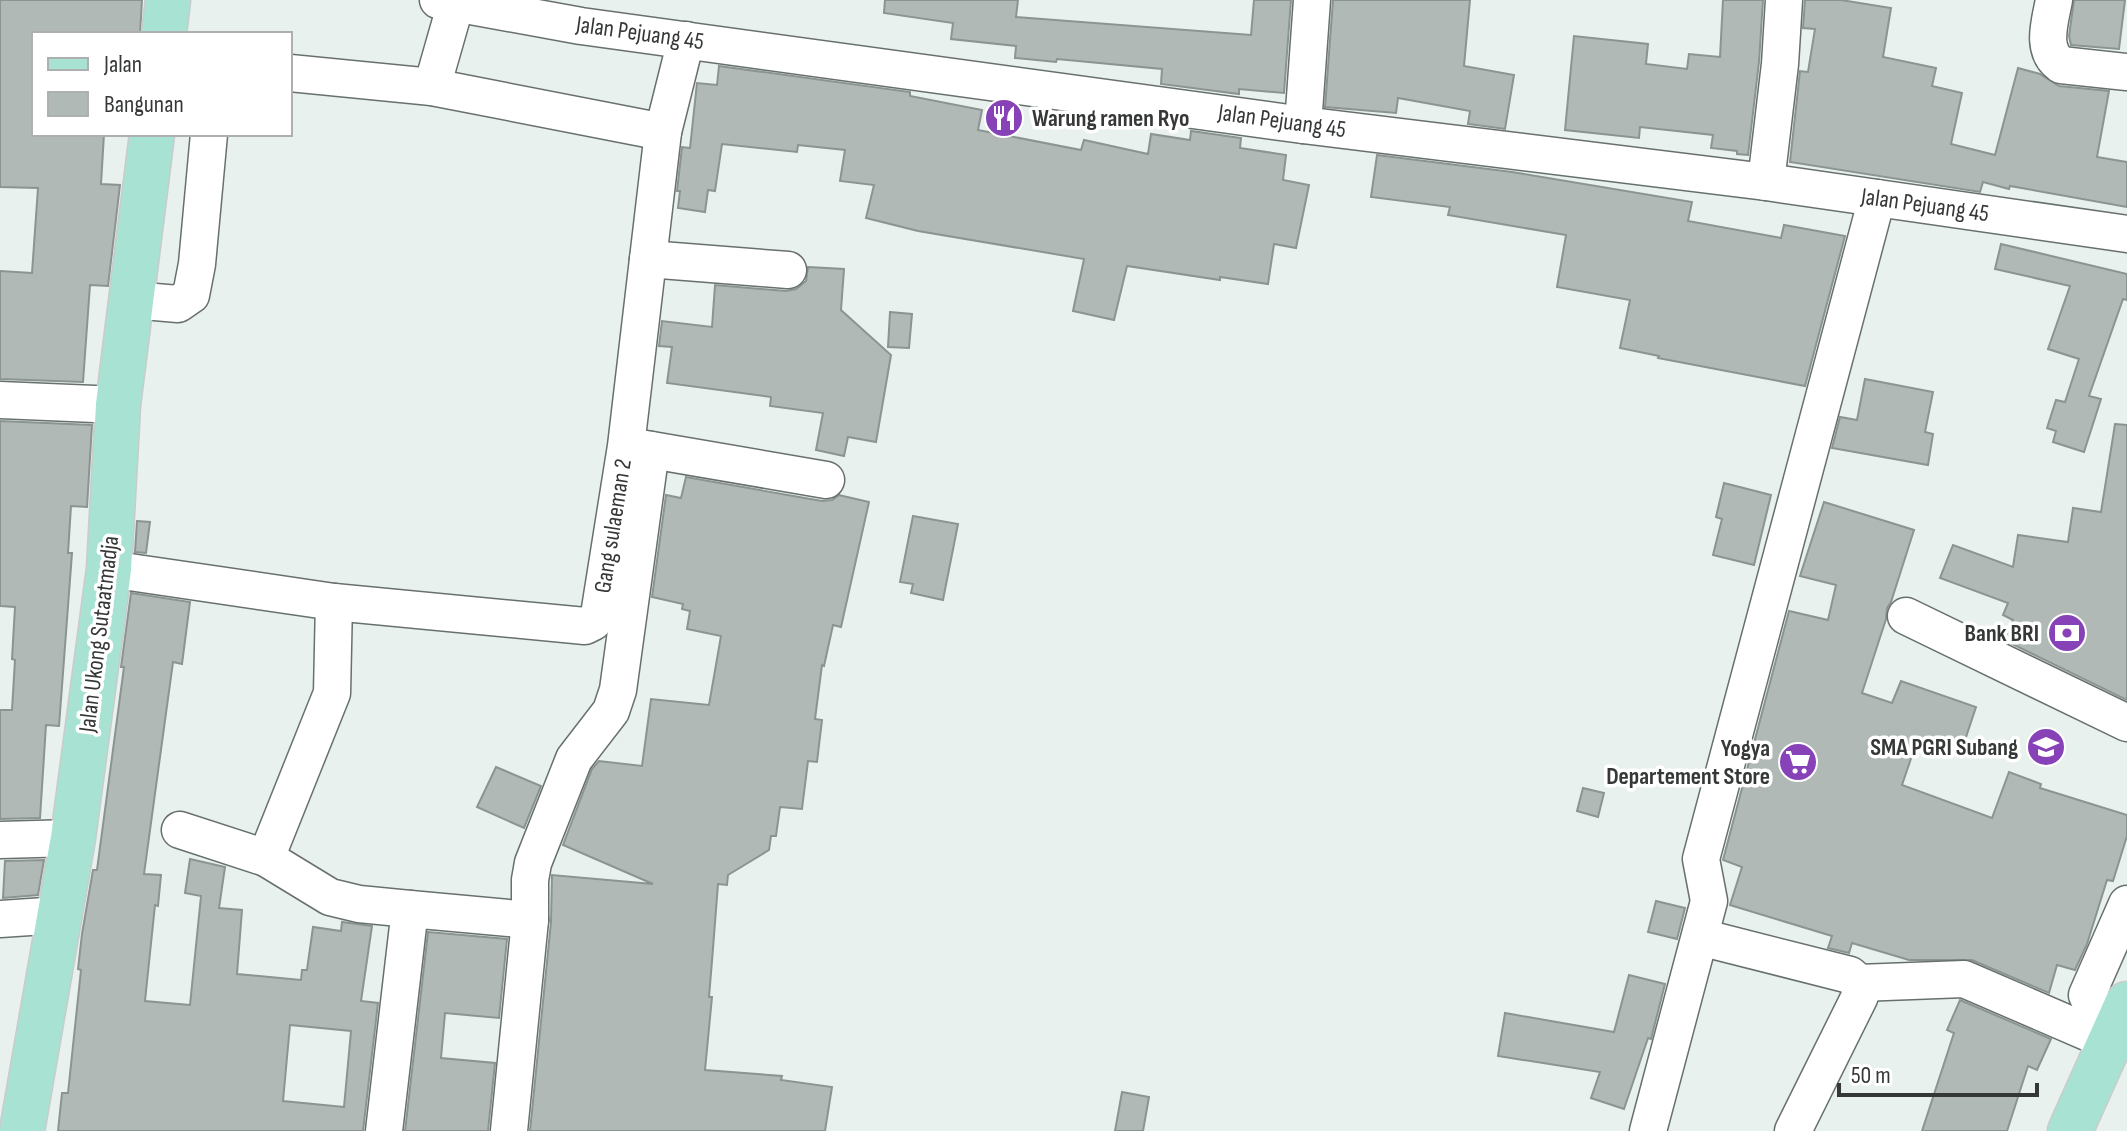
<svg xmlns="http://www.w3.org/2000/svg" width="2127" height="1131" font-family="'Sofia Sans Condensed',sans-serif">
  <rect width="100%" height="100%" fill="#e8f1ee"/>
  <g fill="#b0b9b6" stroke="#8b9491" stroke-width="2" fill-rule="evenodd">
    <path d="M0,0H142L140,34H34L33,134H104L101,184L120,185L108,286L90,285L83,382L0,379V271L32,273L38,188L0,187Z"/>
    <path d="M885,0H1018L1016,17L1251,35L1254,0H1291L1284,93L1239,89V94L1161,84L1162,69L1057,59L1056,62L1015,58L1016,46L951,39L953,23L884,13Z"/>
    <path d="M1333,0H1470L1464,66L1514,75L1505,129L1468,124L1470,111L1398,98L1396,113L1325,107Z"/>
    <path d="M1723,0H1763L1759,62L1748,155L1737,154V151L1711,148L1713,135L1640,127L1639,138L1565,130L1574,36L1648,44L1646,64L1687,69L1689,54L1720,57Z"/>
    <path d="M1805,0H1841L1891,8L1883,57L1936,68L1932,86L1962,93L1951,144L1995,155L2018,68L2040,74L2059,86L2109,91L2097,157L2127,162V207L2010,186L2009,189L1983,182L1980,192L1790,162L1800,71L1808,72L1815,29L1803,28Z"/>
    <path d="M2074,0H2125L2119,49L2071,45L2069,36Z"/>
    <path d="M719,66L910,92V96L982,110L978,130L1081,150L1084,140L1148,154L1151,134L1190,140L1191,131L1241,138L1240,148L1286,155L1283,180L1309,185L1296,248L1274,244L1268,284L1220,277V280L1127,266L1114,320L1073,311L1084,259L918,231L866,218L874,185L840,181L845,150L798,145L797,152L722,144L715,191L708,190L705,212L678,208L680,191H677L682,147L690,148L697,83L717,85Z"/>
    <path d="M1377,155L1512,172L1692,202L1688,221L1781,238L1784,225L1845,236L1805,386L1658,358L1659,356L1620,348L1630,300L1557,287L1566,235L1448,215L1450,207L1371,197Z"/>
    <path d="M2001,244L2127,274V300L2123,299L2089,396L2101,399L2084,452L2053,442L2056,431L2047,428L2056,400L2065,402L2079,359L2048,349L2070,286L1995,269Z"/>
    <path d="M808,267L844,269L841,310L891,355L876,442L848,437L844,456L816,450L823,413L770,406L771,397L667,383L672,347L659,346L662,321L712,327L715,285L786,291L796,289L806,281Z"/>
    <path d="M890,312L912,314L909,348L888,347Z"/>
    <path d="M1865,379L1933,392L1925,432L1933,434L1928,465L1832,448L1840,417L1857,420Z"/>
    <path d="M0,421L92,425L87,507L71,506L68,553H72L59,726L46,725L40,818L0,819V710H12L15,660L12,659L15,607L0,606Z"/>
    <path d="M2115,424L2127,425V700L2004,640L2013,620L2003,615L2008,603L1940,578L1953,545L2013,567L2018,535L2068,542L2073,508L2101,512Z"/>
    <path d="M686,477L822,501L832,500L839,495L869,502L841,627L833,625L824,666L822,665L815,719L822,720L817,762L808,761L802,809L780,807L776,836H771L769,850L728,875L727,885L718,884L712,961L709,997H712L705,1070L782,1076L781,1080L832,1087L825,1131H530L551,922L552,875L653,884L563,845L592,769L599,761L642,766L651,699L709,705L721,636L687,629L690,611L682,609L683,604L652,597L666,495L681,498Z"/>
    <path d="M1724,483L1771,495L1754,565L1713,555L1722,519L1716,517Z"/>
    <path d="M1824,502L1914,530L1891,602L1887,608L1886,619L1862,693L1892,703L1901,681L1976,707L1961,752L1918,738L1902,785L1992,818L2009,772L2041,784L2040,788L2127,815V836L2113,881L2107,880L2087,944L2075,970L2057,965L2049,993L1972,960H1909L1852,943L1849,953L1828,948L1832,936L1730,905L1742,867L1723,860L1789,611L1828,620L1836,585L1800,576Z"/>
    <path d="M913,516L958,524L943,600L911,593L913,584L900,582Z"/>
    <path d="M137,521L150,522L146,553L135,552Z"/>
    <path d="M131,593L190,602L182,664L173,662L144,874L161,875L158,906L155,905L145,1001L190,1005L201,896L185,893L190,859L225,867L219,908L242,910L237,974L301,980L302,970H307L313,927L341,931L342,922L372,926L361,1001L378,1003L363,1131H58L62,1093H68L81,970L78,969L82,934L93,870H97L124,667H121ZM290,1025L351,1031L344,1107L283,1101Z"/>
    <path d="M496,767L541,786L524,828L477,807Z"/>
    <path d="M1583,788L1604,793L1598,817L1577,811Z"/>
    <path d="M44,860L38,895L3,898L5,861Z"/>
    <path d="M1656,901L1685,908L1677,939L1648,932Z"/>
    <path d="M428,932L507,939L499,1018L445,1013L441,1058L495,1063L488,1131H405Z"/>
    <path d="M1629,975L1665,984L1651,1039L1648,1038L1624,1109L1591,1098L1600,1072L1498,1056L1505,1013L1614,1032Z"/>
    <path d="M1960,1000L2051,1039L2037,1070L2028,1066L2007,1131H1922L1954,1033L1947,1030Z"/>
    <path d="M1122,1092L1149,1097L1143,1131H1115Z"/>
  </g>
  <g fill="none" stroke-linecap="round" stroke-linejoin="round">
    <g stroke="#68706d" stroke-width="39">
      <g id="minor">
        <path d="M438,0L581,26L1303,125L1766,182L2127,234"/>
        <path d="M2054,0C2050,22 2040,50 2061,65L2127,72"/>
        <path d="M290,73L432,87L663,132"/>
        <path d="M432,87L456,3"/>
        <path d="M1303,125L1312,0"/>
        <path d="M1766,182L1780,64L1784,0"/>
        <path d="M648,259L788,270"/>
        <path d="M132,300L178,304L191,295L197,264L209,134"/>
        <path d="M0,400L118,405"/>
        <path d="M628,446L826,480"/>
        <path d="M109,569L334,602L585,626L593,622L599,615L626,446L663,132L686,40"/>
        <path d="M334,602L332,693L266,858L330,897L359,904L410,909"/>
        <path d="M1906,616L2127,723"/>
        <path d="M180,830L266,858"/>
        <path d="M0,840L73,838"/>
        <path d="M0,919L60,915"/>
        <path d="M1700,937L1850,975L1859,983L1860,996L1793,1131"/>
        <path d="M1859,983L1964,979L2110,1042"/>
        <path d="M2119,1024L2090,1002L2087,995L2127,904"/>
        <path d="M384,1131L410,909L530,920"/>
        <path d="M509,1131L530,920V880L533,863L574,759L611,711L618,690L651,450"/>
        <path d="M1648,1131L1709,901L1701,859L1877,198"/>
      </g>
    </g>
    <g stroke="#cacbcb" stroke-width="47">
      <g id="major">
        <path d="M164,34L168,0"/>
        <path d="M22,1131L73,838L109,569L118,405L152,134"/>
        <path d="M2070,1131L2127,1004"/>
      </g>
    </g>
    <use href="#minor" stroke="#fff" stroke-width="36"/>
    <use href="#major" stroke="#a7e2d3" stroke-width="44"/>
  </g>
  <defs>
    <g id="restaurant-disc" transform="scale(2)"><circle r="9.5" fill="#8642b6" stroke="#fff"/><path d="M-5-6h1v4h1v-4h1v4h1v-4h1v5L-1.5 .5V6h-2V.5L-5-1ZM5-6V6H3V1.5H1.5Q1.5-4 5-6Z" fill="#fff"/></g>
    <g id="bank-disc" transform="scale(2)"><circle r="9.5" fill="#8642b6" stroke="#fff"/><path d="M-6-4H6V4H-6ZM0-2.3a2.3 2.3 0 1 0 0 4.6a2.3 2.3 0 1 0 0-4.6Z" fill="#fff"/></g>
    <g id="school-disc" transform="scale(2)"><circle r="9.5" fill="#8642b6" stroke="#fff"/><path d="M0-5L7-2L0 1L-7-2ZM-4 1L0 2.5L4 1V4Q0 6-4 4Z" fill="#fff"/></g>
    <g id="supermarket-disc" transform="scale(2)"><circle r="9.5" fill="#8642b6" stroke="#fff"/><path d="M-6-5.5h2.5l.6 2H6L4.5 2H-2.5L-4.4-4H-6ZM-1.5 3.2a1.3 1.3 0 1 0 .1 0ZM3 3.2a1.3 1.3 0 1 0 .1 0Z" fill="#fff"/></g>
  </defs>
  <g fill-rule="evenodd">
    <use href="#restaurant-disc" x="1004" y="118"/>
    <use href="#bank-disc" x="2067" y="633"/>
    <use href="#school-disc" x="2046" y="747"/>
    <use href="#supermarket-disc" x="1798" y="762"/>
  </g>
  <g text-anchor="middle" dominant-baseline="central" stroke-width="7" stroke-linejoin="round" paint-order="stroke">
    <g font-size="24" fill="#353837" stroke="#fff">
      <text transform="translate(640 33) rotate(8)">Jalan Pejuang 45</text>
      <text transform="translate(1282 121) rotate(8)">Jalan Pejuang 45</text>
      <text transform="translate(1925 205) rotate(8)">Jalan Pejuang 45</text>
      <text transform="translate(613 526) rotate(-81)">Gang sulaeman 2</text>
      <text transform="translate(99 634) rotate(-83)">Jalan Ukong Sutaatmadja</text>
    </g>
    <g font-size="24" font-weight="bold" fill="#353837" stroke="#fff" text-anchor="end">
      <text x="1032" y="118" text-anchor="start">Warung ramen Ryo</text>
      <text x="2039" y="633">Bank BRI</text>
      <text x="2018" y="747">SMA PGRI Subang</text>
      <text x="1770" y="748">Yogya<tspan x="1770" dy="28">Departement Store</tspan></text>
    </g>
  </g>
  <rect x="32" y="32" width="260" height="104" fill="#ffffff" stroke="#aeafaf" stroke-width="2"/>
  <rect x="48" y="58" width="40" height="12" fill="#a7e2d3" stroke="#aeafaf" stroke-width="2"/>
  <text x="104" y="72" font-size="24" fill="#353837">Jalan</text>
  <rect x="48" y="92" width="40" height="24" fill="#b0b9b6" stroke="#aeafaf" stroke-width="2"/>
  <text x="104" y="112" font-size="24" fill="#353837">Bangunan</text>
  <path d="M1839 1083v12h198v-12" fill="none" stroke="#353837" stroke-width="4"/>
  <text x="1851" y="1083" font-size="24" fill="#353837" stroke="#ffffff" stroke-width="6" paint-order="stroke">50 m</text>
</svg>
